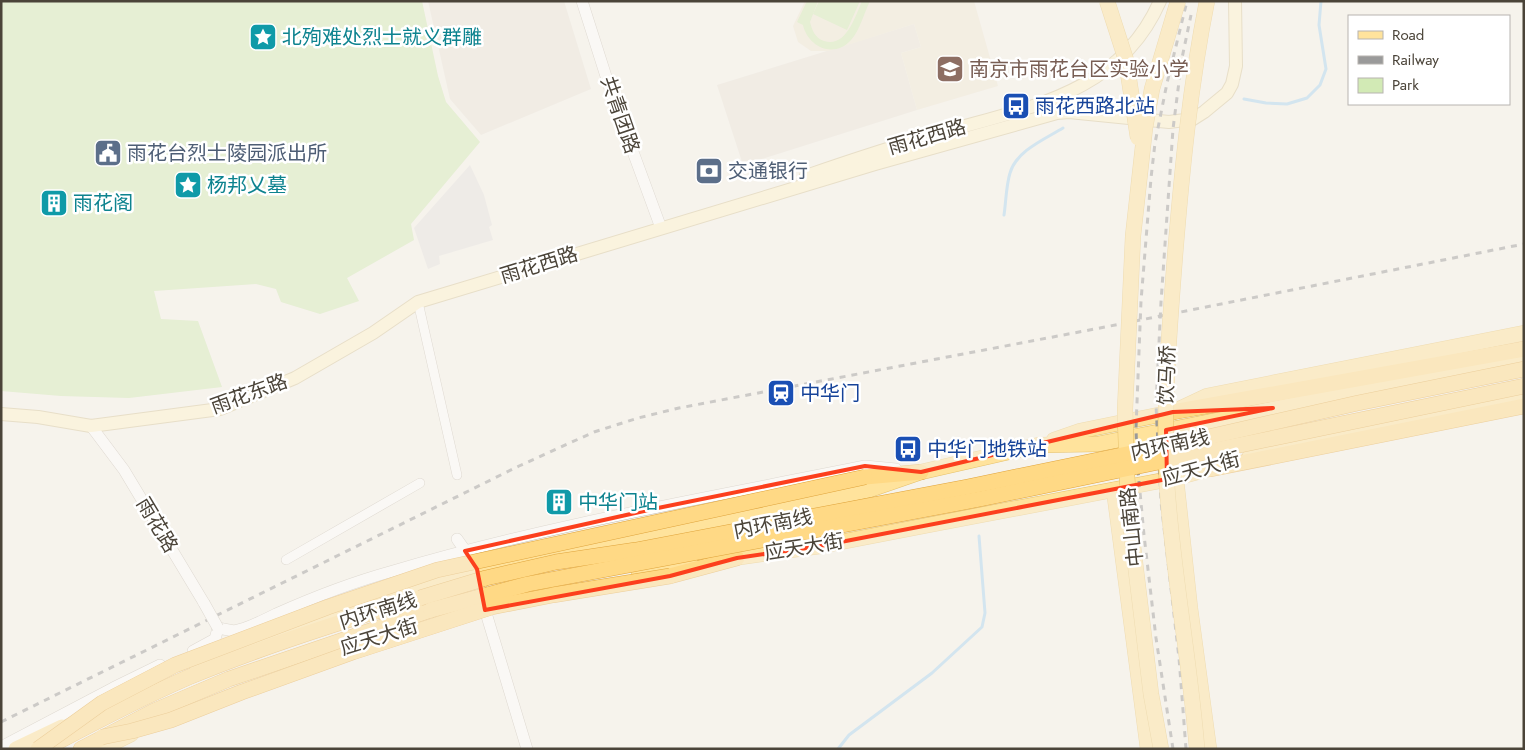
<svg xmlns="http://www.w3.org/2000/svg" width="1525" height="750" font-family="Jost,'Noto Sans SC',sans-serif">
  <rect width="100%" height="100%" fill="#f6f3ec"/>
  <g fill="#eae5da">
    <path d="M428,1H564L591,89L481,135L450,99Z"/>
    <path d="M914,24L921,47L901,53L917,110L743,165L717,85Z"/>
  </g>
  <path fill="#efe8d6" d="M805,1H974L998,86L917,110L901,53L921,47L914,24L829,51H811L798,42L793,26Z"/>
  <g fill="#d2eab5">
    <path d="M1,1H422L438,76L446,102L480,142L411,224L414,240L347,278L359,301L320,314L281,302L276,289L256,284L154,291L161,319L198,321L222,387L129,398L61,396L1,391Z"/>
    <path d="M807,1H818L810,22C812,30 815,38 824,41C846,48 855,17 862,1H870C864,13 860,30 851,40C834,59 808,47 803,25L797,22Z"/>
    <path d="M819,1H860L847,30L813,14Z"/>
  </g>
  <path fill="#e5e3e0" d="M470,165L484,195L492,225L489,227L493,240L439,256L440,264L428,269L414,228Z"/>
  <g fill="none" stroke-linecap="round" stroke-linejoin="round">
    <g stroke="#a9d4f2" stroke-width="3">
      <path d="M1244,99L1266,103L1287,104L1307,98L1320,85L1326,69L1319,25L1321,1"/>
      <path d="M1004,215C1006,202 1006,186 1010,173C1016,151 1045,139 1063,128"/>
      <path d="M838,749L849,735L932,673L982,627L985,613L979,536"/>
    </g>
    <g stroke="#c2bbae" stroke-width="10">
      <g id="minor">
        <path d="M418,302L457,475"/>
        <path d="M286,560L420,483"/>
      </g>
    </g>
    <g stroke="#c2bbae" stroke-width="12">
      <g id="tertiary">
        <path d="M582,1L611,92L661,228"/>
        <path d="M91,426L124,470L204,603"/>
        <path d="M457,539L469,556"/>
        <path d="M478,572L483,603L527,749"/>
        <path d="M193,651L215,639L218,628L234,631L245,628C256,624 266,619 276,614C314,597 353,582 393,571C548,525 707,498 865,466L896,469"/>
        <path d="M1,747L113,688L160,665"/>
      </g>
    </g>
    <g stroke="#d6c79b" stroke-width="14">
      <g id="secondary">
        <path d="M806,176C852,160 898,145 944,132C1030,107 1120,93 1160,1"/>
        <path d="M1,414L38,417L91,426L220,409L295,378L373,333L418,302L875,164L1057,113L1069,112L1169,122L1193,119L1204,112L1227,93L1232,84L1236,66L1235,1"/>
      </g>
    </g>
    <g stroke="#e6c16a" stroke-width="16">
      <g id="primary">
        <path d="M1054,440L1080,431L1173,412L1207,396L1524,333"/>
        <path d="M1250,456L1286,444L1524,397"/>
        <path d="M1175,470L1190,608L1209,749"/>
        <path d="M1114,490L1148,749"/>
        <path d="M726,559L820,546L939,523L1175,478L1223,465"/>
        <path d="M639,574L691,565"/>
        <path d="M197,666L231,652L435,579L869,490L921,472L1039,445L1098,444L1524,359"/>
        <path d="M16,749L62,727"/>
        <path d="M101,749L131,734"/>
      </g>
    </g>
    <g stroke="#e0a43c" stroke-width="16">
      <g id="trunk">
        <path d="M1173,412L1524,349"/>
        <path d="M1211,469L1524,406"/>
        <path d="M865,477L921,472"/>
        <path d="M670,576L737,558"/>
        <path d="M52,745C97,721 143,697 189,677C264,646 342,621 420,598"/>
        <path d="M81,749L154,711L229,679L431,610"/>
      </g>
    </g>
    <use href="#minor" stroke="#fff" stroke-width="9"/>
    <use href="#tertiary" stroke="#fff" stroke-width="11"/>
    <use href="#secondary" stroke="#fff3cd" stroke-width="12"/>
    <use href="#primary" stroke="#ffe39c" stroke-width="15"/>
    <use href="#trunk" stroke="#ffd985" stroke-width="15"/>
    <g stroke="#9a9a9a" stroke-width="3" stroke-dasharray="6 6" stroke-linecap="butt">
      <path d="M1,722L519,466L594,432L638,418L679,408L1100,328L1524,244"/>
      <path d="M1173,749L1156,638L1144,535L1137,460L1136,428L1141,301L1151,178L1155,143L1167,83L1187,1"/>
      <path d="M1186,749L1179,658L1161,502L1156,405L1161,302L1173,129L1182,58L1191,15"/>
    </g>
    <g stroke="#c2bbae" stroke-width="12" stroke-linecap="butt">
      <path id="tertiary-bridge" d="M204,603L218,628"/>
    </g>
    <g stroke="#e6c16a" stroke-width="16" stroke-linecap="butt">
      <g id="primary-bridge">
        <path d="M1107,1L1126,60L1138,138"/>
        <path d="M1161,749L1151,694L1130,521L1127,476L1125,410L1133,236L1145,128L1152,89L1178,1"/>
        <path d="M1197,749C1190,661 1173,574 1167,486C1163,409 1169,333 1175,256C1182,170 1190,86 1207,1"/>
      </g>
    </g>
    <g stroke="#e0a43c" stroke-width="16" stroke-linecap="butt">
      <g id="trunk-bridge">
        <path d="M420,598L486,578L556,562L636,550L967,487L1195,440L1358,403L1524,369"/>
        <path d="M431,610L528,584L980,499L1524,386"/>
        <path d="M102,737L132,731L171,720L242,692L353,652L492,607L553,595L670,576"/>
        <path d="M38,749L102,703L175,665L328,607L437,570L865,477"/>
      </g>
    </g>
    <use href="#tertiary-bridge" stroke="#fff" stroke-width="11"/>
    <use href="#primary-bridge" stroke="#ffe39c" stroke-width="15"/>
    <use href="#trunk-bridge" stroke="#ffd985" stroke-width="15"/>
  </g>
  <path d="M0 0H1525V750H0ZM1273,408L1166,430L1167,479L820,546L737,558L670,576L485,610L477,569L465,551L653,509L865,466L921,472L1173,412Z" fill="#f6f3ec" fill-opacity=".55" fill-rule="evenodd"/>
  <path fill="none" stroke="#fc3f1d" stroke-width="4" stroke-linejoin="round" d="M1273,408L1166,430L1167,479L820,546L737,558L670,576L485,610L477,569L465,551L653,509L865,466L921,472L1173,412Z"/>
  <defs>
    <g id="sight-square" transform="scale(1.4375)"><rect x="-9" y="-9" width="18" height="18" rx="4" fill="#0f9aa8" stroke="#fff"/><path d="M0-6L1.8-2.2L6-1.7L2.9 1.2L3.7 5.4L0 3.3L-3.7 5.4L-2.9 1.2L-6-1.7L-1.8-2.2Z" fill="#fff"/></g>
    <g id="school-square" transform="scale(1.4375)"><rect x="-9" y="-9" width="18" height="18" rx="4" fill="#8d6e63" stroke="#fff"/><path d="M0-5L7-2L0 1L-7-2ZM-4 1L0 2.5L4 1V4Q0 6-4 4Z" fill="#fff"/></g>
    <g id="bus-square" transform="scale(1.4375)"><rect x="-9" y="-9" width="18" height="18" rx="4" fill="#1a4fb4" stroke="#fff"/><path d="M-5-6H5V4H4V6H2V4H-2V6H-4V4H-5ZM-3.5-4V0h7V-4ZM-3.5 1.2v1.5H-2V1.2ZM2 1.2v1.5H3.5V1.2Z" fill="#fff"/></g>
    <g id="civic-square" transform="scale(1.4375)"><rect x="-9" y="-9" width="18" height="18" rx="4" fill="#5c6f8a" stroke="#fff"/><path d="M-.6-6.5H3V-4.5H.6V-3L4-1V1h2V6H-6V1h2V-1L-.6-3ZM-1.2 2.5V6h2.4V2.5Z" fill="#fff"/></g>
    <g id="bank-square" transform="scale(1.4375)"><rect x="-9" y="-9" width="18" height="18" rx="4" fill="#5c6f8a" stroke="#fff"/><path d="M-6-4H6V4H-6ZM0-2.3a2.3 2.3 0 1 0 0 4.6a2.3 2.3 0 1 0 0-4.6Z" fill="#fff"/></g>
    <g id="building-square" transform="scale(1.4375)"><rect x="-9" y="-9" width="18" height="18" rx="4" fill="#0f9aa8" stroke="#fff"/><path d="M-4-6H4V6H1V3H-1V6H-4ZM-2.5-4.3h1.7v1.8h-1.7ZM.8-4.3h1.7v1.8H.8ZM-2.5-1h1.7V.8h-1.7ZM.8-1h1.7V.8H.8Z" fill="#fff"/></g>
    <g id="station-square" transform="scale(1.4375)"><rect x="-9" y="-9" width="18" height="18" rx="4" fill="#1a4fb4" stroke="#fff"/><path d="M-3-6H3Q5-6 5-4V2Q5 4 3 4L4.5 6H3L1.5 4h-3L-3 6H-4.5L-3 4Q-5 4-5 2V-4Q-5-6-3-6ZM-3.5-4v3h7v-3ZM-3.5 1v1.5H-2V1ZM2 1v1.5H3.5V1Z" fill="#fff"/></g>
  </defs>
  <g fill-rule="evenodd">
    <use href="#sight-square" x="263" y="37"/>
    <use href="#school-square" x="950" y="69"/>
    <use href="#bus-square" x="1016" y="106"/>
    <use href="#civic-square" x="108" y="153"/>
    <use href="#bank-square" x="709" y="171"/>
    <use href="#sight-square" x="188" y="185"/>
    <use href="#building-square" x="54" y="203"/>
    <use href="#station-square" x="781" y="393"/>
    <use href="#bus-square" x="908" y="449"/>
    <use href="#building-square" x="559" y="502"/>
  </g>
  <g text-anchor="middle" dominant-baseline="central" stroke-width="5" stroke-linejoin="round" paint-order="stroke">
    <g font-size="20" fill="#0d838f" stroke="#fff" text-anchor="start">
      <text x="282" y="37">北殉难处烈士就义群雕</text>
      <text x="207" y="185">杨邦乂墓</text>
      <text x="73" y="203">雨花阁</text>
      <text x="578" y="502">中华门站</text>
    </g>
    <g font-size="20" fill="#785e54" stroke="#fff" text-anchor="start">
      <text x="969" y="69">南京市雨花台区实验小学</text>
    </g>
    <g font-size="20" fill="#164399" stroke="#fff" text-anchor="start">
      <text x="1035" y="106">雨花西路北站</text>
      <text x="800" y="393">中华门</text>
      <text x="927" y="449">中华门地铁站</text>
    </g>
    <g font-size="20" fill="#4b4439" stroke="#fff">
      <text transform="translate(620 115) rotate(71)">共青团路</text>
      <text transform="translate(927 137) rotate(-16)">雨花西路</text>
      <text transform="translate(539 265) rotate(-17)">雨花西路</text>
      <text transform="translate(1167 375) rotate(-88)">饮马桥</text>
      <text transform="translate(249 394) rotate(-20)">雨花东路</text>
      <text transform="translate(1170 445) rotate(-12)">内环南线</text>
      <text transform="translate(1201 469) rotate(-15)">应天大街</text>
      <text transform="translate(773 524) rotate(-11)">内环南线</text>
      <text transform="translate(157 525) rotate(59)">雨花路</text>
      <text transform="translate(1132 527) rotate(-96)">中山南路</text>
      <text transform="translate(804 547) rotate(-9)">应天大街</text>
      <text transform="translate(378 611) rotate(-17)">内环南线</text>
      <text transform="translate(379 637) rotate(-17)">应天大街</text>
    </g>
    <g font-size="20" fill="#4e5e75" stroke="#fff" text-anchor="start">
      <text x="127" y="153">雨花台烈士陵园派出所</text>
      <text x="728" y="171">交通银行</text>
    </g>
  </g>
  <rect width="1525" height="750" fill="none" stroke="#4b4439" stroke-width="5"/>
  <rect x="1348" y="15" width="162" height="90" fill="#ffffff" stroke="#b7b4b0"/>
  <rect x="1358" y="31" width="25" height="8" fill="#ffe39c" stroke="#b7b4b0"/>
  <text x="1392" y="40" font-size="15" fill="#4b4439">Road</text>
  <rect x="1358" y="56" width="25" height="8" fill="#9a9a9a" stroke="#b7b4b0"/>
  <text x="1392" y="65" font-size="15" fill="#4b4439">Railway</text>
  <rect x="1358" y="78" width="25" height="15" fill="#d2eab5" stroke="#b7b4b0"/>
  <text x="1392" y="90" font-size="15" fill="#4b4439">Park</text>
</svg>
